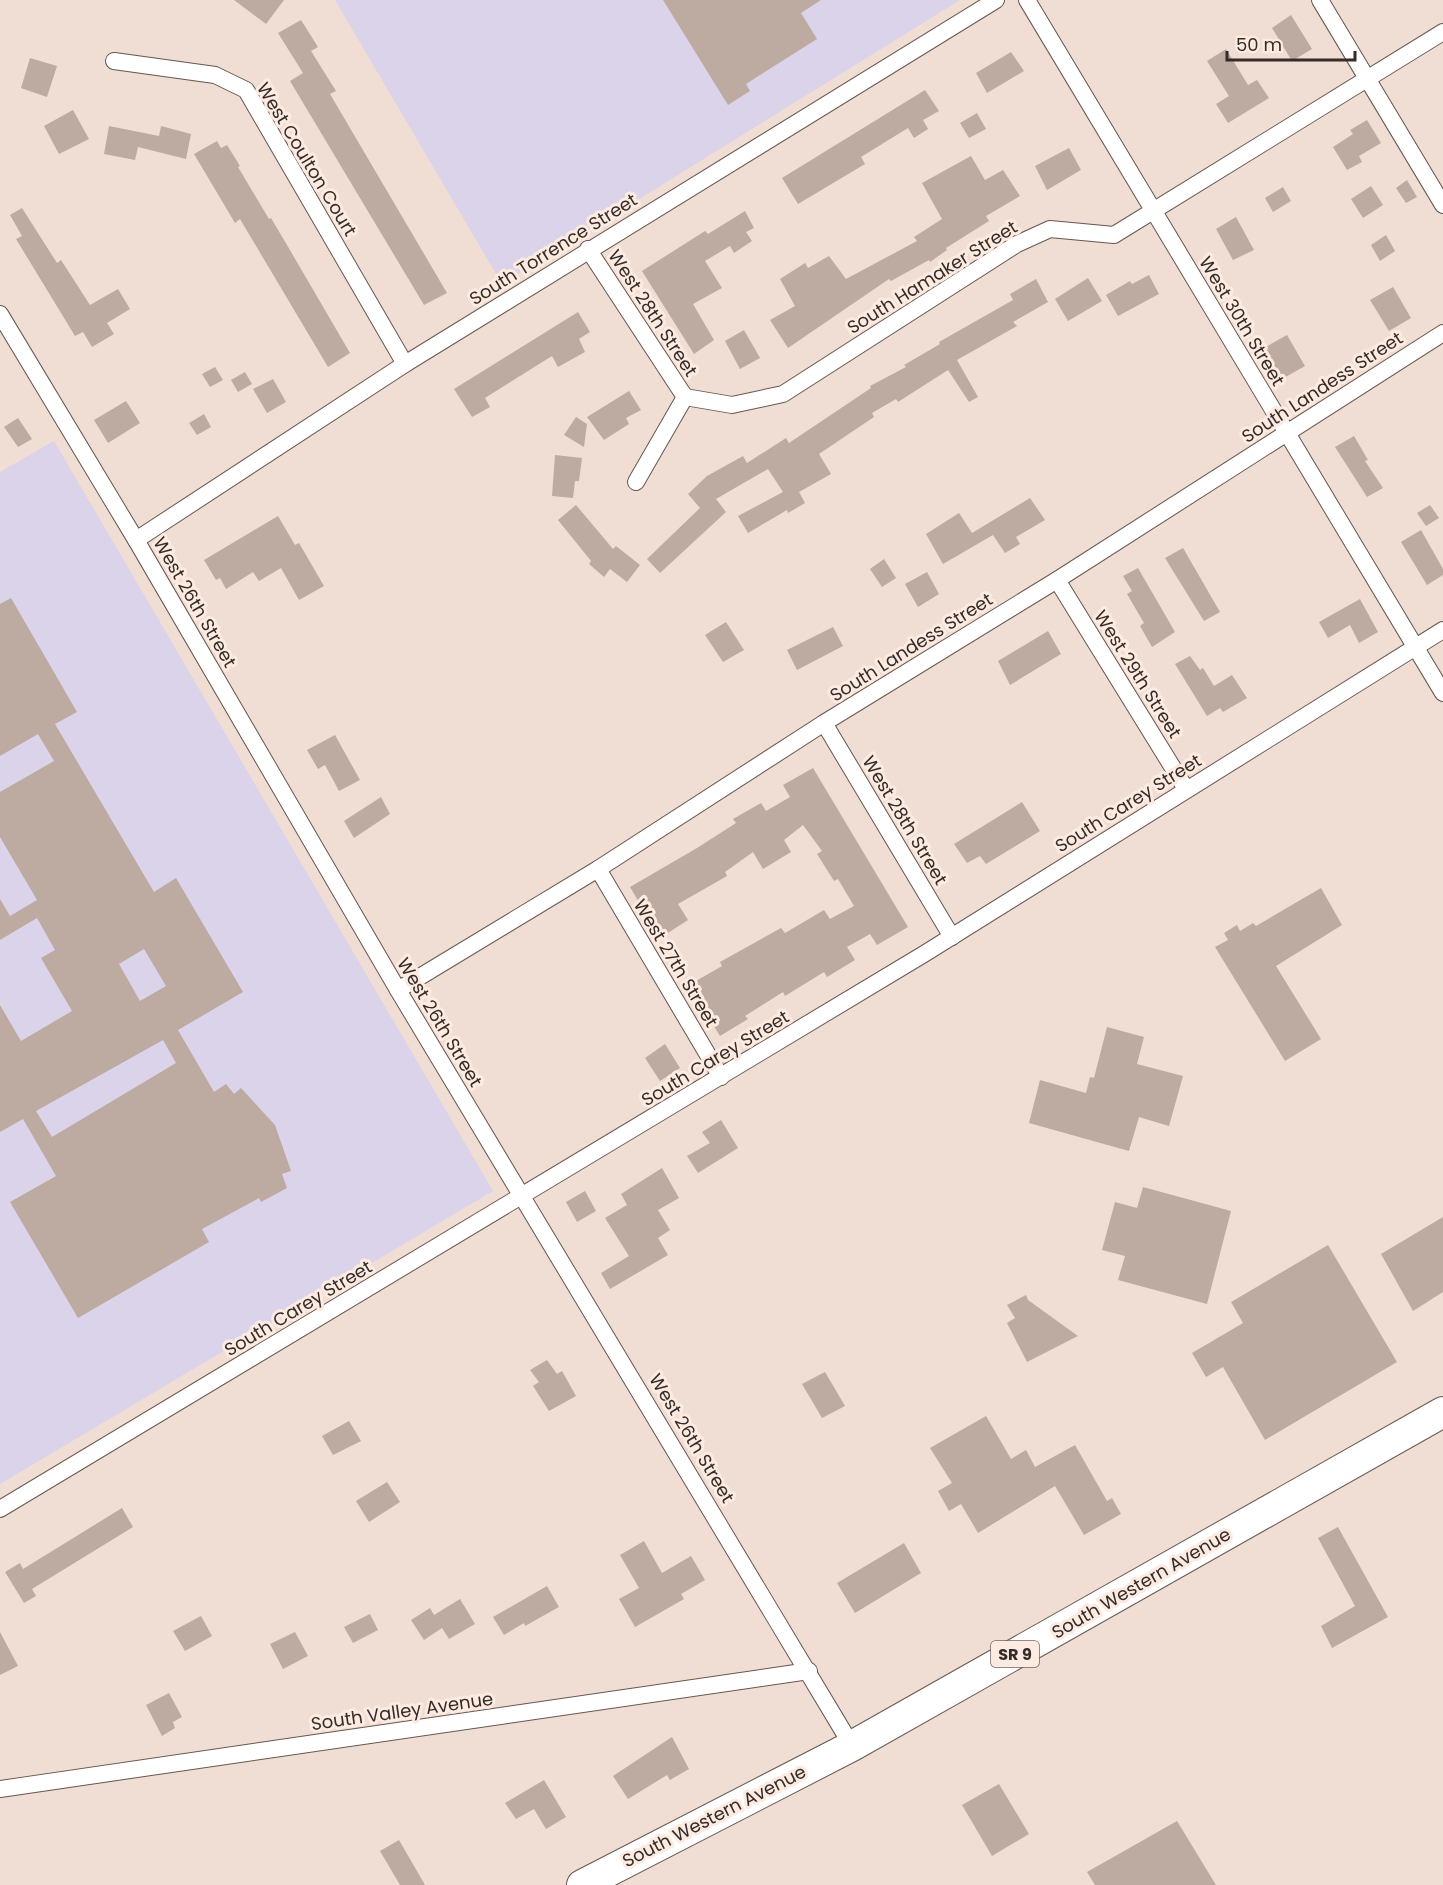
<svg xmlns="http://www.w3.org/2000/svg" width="1443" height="1885" font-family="Poppins,sans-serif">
  <rect width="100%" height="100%" fill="#f0ddd3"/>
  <g fill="#dad3e9">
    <path d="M335,0H960L502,284Z"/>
    <path d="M54,441L493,1191L0,1484V472Z"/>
  </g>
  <g fill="#bdaba2" fill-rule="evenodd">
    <path d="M234,0H284L266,24Z"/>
    <path d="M663,0H821L801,13L817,39L746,84L750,91L728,105Z"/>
    <path d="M1291,15L1312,49L1292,61L1272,28Z"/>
    <path d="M301,20L318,47L311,51L336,91L330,94L447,293L424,305L290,81L303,73L278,33Z"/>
    <path d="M1226,49L1248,85L1257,80L1269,98L1228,123L1216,104L1229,96L1207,61Z"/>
    <path d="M1011,52L1024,71L987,93L976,73Z"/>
    <path d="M30,58L57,66L47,97L21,88Z"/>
    <path d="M925,90L939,111L923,120L928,129L914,138L908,128L861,157L865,164L798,204L782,178Z"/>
    <path d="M73,110L89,139L59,154L44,126Z"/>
    <path d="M977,113L986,129L969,138L960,123Z"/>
    <path d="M1367,120L1381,143L1359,156L1362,162L1347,170L1333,147L1353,134L1350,130Z"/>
    <path d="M109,126L159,136L161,126L191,134L186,159L138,147L135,160L104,154Z"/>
    <path d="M217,141L221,148L227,145L240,166L238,167L269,219L271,218L287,245L350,353L328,367L240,219L235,223L194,154Z"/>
    <path d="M1069,148L1081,170L1047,190L1035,166Z"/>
    <path d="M971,156L985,180L1003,170L1020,196L986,216L989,221L946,248L947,250L930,262L929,260L891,281L889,279L788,348L770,320L795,306L780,279L805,263L808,268L829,256L846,279L917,241L914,237L942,219L922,183Z"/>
    <path d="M1407,180L1417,197L1406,203L1396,188Z"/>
    <path d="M1371,186L1383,205L1363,218L1351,199Z"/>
    <path d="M1283,187L1291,201L1273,212L1265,198Z"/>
    <path d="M22,208L57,263L61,260L90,305L118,289L130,309L107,323L114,334L92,347L83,332L75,336L16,239L22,236L10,215Z"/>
    <path d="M745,211L754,228L746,232L752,241L734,253L730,246L705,261L722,288L693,304L714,340L694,354L642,271L705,231L708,234Z"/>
    <path d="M1236,217L1254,250L1233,260L1216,229Z"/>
    <path d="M1386,235L1395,251L1380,261L1371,245Z"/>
    <path d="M1149,275L1159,294L1118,316L1106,295L1130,281L1132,284Z"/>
    <path d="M1088,278L1102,301L1068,321L1055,299Z"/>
    <path d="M1036,279L1048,302L1013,322L1017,326L957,360L978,397L969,402L948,370L898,402L896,399L872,413L874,417L819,454L831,474L799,492L805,503L788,513L787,510L748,533L738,516L783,492L768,469L716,499L726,512L660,573L647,559L700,508L688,494L707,476L743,456L747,463L786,438L789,443L871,388L870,386L906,367L904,365L940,344L939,342L1013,300L1010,294Z"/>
    <path d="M1393,287L1411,318L1389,331L1370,300Z"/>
    <path d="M578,312L590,332L579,339L585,352L558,367L552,356L485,398L490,407L472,417L454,389Z"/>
    <path d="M744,330L760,358L740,369L725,341Z"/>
    <path d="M1287,335L1305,366L1282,379L1277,371L1273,374L1266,361L1269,358L1264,348Z"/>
    <path d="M215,367L223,380L210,387L202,374Z"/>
    <path d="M245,372L252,384L238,392L231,380Z"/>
    <path d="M273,379L286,402L267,413L253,389Z"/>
    <path d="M629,391L641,410L626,418L629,424L604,440L587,417Z"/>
    <path d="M126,401L140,423L108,443L94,420Z"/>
    <path d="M204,414L211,427L197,435L189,423Z"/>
    <path d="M576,417L587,424L584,447L564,435Z"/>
    <path d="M18,418L32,439L18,447L4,427Z"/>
    <path d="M1354,436L1368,460L1365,461L1383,488L1367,497L1335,447Z"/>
    <path d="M555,455L582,458L579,481H575L573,498L552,496Z"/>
    <path d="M1030,498L1045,520L1016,537L1020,544L1005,553L993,535L943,564L926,534L959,513L972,533Z"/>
    <path d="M576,505L613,549L616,546L640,565L627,582L610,569L604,577L589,564L591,561L558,520Z"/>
    <path d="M1430,505L1439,518L1426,526L1417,513Z"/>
    <path d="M278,516L295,545L299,543L324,586L299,600L281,568L259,581L253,572L226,589L220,578L216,580L204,560Z"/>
    <path d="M1421,530L1443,569V575L1427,585L1401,542Z"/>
    <path d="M1183,548L1220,612L1204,621L1165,558Z"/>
    <path d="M884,559L896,578L882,587L870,569Z"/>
    <path d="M1138,568L1175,632L1152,647L1140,626L1144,623L1127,594L1132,591L1123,576Z"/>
    <path d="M927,572L939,594L918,607L905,584Z"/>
    <path d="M11,598L77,712L55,724L154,892L176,878L243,992L178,1030L214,1092L226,1084L234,1094L241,1088L275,1125L291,1171L282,1174L287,1188L261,1202L259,1198L202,1229L209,1242L78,1318L10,1202L56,1176L23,1119L0,1132V1005L21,1041L72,1011L41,958L55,950L37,918L0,940V899L10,916L37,900L0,837V792L54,761L38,734L0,756V604ZM144,949L166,986L140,1001L119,964ZM163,1040L176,1063L52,1137L36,1111Z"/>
    <path d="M1360,599L1378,632L1359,643L1350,625L1328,638L1319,622Z"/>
    <path d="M726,622L744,650L723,662L705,635Z"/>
    <path d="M833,627L843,646L797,670L787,650Z"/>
    <path d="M1048,631L1061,654L1010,685L998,661Z"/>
    <path d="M1190,656L1200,670L1203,668L1214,686L1232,675L1247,698L1223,712L1220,708L1207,716L1175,664Z"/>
    <path d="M335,735L360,780L339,791L325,765L318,769L307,750Z"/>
    <path d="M813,768L908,927L877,945L870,934L847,947L855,960L827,977L824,972L785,996L783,992L745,1016L748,1019L720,1036L689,985L722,966L720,962L781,928L785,933L824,910L830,919L854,906L838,879L834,881L817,854L822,851L803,825L784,840L791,852L763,869L753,852L725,872L727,876L678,904L688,920L660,938L630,887L697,848L736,823L733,819L761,803L766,811L790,797L783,785Z"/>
    <path d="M381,797L390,814L354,838L344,821Z"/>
    <path d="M1022,802L1040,831L986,864L980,856L967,863L954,844Z"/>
    <path d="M1321,888L1342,925L1276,966L1321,1039L1285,1061L1215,947L1228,940L1224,933L1237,925L1240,931L1253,923L1256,926Z"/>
    <path d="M1107,1027L1144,1037L1137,1064L1183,1076L1169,1126L1139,1117L1129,1151L1029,1123L1040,1080L1086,1093L1090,1077L1094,1078Z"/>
    <path d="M665,1044L680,1068L660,1081L645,1058Z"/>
    <path d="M721,1120L738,1148L698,1173L687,1156L710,1143L702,1132Z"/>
    <path d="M662,1168L679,1198L658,1210L670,1230L658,1238L668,1255L610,1289L601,1273L629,1256L605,1218L627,1205L621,1194Z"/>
    <path d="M1143,1187L1231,1211L1207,1304L1118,1280L1125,1256L1102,1250L1115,1202L1137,1208Z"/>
    <path d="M585,1191L596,1211L577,1222L566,1202Z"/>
    <path d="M1443,1217V1292L1413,1311L1381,1254Z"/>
    <path d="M1328,1245L1397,1362L1265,1440L1223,1367L1206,1377L1192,1353L1243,1323L1231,1302Z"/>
    <path d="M1026,1295L1028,1300L1078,1336L1027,1362L1007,1323L1015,1318L1007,1305Z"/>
    <path d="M547,1360L557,1374L562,1371L576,1396L549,1411L533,1386L539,1382L530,1370Z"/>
    <path d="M825,1372L845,1406L822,1418L802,1384Z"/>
    <path d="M986,1416L1011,1459L1026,1450L1035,1467L1075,1445L1107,1501L1112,1498L1121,1514L1084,1535L1055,1486L978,1533L961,1504L949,1511L938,1491L952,1483L930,1448Z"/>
    <path d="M349,1421L361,1441L333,1455L322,1436Z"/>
    <path d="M387,1482L400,1502L369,1522L356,1501Z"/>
    <path d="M122,1508L133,1527L32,1589L36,1596L24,1603L5,1572L20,1563L23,1569Z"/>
    <path d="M1338,1527L1388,1617L1332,1648L1321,1626L1355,1606L1318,1538Z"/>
    <path d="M644,1541L662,1573L691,1556L705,1580L681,1594L684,1599L635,1627L619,1599L639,1588L620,1555Z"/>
    <path d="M904,1543L921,1573L855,1613L837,1583Z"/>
    <path d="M547,1586L559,1607L525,1626L524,1623L504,1635L493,1617Z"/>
    <path d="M460,1599L475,1624L449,1639L442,1628L424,1640L411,1620L430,1608L434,1615Z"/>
    <path d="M370,1614L378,1630L353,1643L344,1627Z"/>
    <path d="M201,1616L212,1636L185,1651L173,1631Z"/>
    <path d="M0,1632L18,1666L0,1675Z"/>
    <path d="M295,1632L308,1656L283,1669L270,1644Z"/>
    <path d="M169,1693L182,1717L173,1722L175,1728L162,1736L146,1705Z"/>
    <path d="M672,1737L689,1769L670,1780L667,1775L628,1799L613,1776Z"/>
    <path d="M544,1780L566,1817L546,1829L534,1809L516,1819L505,1803Z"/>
    <path d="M999,1784L1029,1834L992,1856L962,1805Z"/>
    <path d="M1177,1821L1216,1885H1095L1087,1872Z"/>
    <path d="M399,1840L425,1885H400L380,1851Z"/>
  </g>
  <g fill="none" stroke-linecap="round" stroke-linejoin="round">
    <g stroke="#67574f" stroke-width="18">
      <g id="street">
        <path d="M1027,0L1443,693"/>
        <path d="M1320,0L1443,205"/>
        <path d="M114,61L215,75L246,90L405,364"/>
        <path d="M588,249L685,397"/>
        <path d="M0,314L136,540L398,990L852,1746"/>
        <path d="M685,397L732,405L783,394L1017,244L1050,229L1114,235L1443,32"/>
        <path d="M636,482L685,397"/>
        <path d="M136,540L405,364L996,0"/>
        <path d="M1057,580L1186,789"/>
        <path d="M824,723L952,937"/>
        <path d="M598,869L721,1077"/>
        <path d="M398,990L598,869L824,723L1057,580L1443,333"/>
        <path d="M0,1509L924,954L1443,630"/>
        <path d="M0,1789L809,1671"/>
      </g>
    </g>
    <g stroke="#67574f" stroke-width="32">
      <path id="highway" d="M582,1885L852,1746L1443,1412"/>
    </g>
    <use href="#street" stroke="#fff" stroke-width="16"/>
    <use href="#highway" stroke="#fff" stroke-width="30"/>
  </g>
  <g text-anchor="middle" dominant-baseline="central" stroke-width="6" stroke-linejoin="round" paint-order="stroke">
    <rect fill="#fdeae0" stroke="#706560" stroke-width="1.5" x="991" y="1641" width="48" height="26" rx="4.5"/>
    <g font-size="16" font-weight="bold" fill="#332c29">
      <text x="1015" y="1654">SR 9</text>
    </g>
    <g font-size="18" fill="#332c29" stroke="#fdeae0">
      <text transform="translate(307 159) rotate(59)">West Coulton Court</text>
      <text transform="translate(553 249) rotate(-32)">South Torrence Street</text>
      <text transform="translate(932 277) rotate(-32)">South Hamaker Street</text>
      <text transform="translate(653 313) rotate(57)">West 28th Street</text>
      <text transform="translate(1242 321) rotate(59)">West 30th Street</text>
      <text transform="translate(1322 387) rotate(-33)">South Landess Street</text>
      <text transform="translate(195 602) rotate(60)">West 26th Street</text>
      <text transform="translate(911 647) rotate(-32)">South Landess Street</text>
      <text transform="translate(1138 674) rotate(58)">West 29th Street</text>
      <text transform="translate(1128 803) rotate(-32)">South Carey Street</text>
      <text transform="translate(905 820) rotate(59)">West 28th Street</text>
      <text transform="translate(676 963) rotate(59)">West 27th Street</text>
      <text transform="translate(440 1022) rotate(59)">West 26th Street</text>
      <text transform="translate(715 1058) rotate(-31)">South Carey Street</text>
      <text transform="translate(298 1308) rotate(-31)">South Carey Street</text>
      <text transform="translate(692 1438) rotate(59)">West 26th Street</text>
      <text transform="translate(1141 1583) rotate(-30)">South Western Avenue</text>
      <text transform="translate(402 1711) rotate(-8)">South Valley Avenue</text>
      <text transform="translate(714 1816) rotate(-27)">South Western Avenue</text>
    </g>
  </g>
  <path d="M1227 51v9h128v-9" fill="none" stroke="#332c29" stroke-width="3"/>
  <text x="1236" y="51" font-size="18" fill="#332c29" stroke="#fdeae0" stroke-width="4.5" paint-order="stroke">50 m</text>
</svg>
